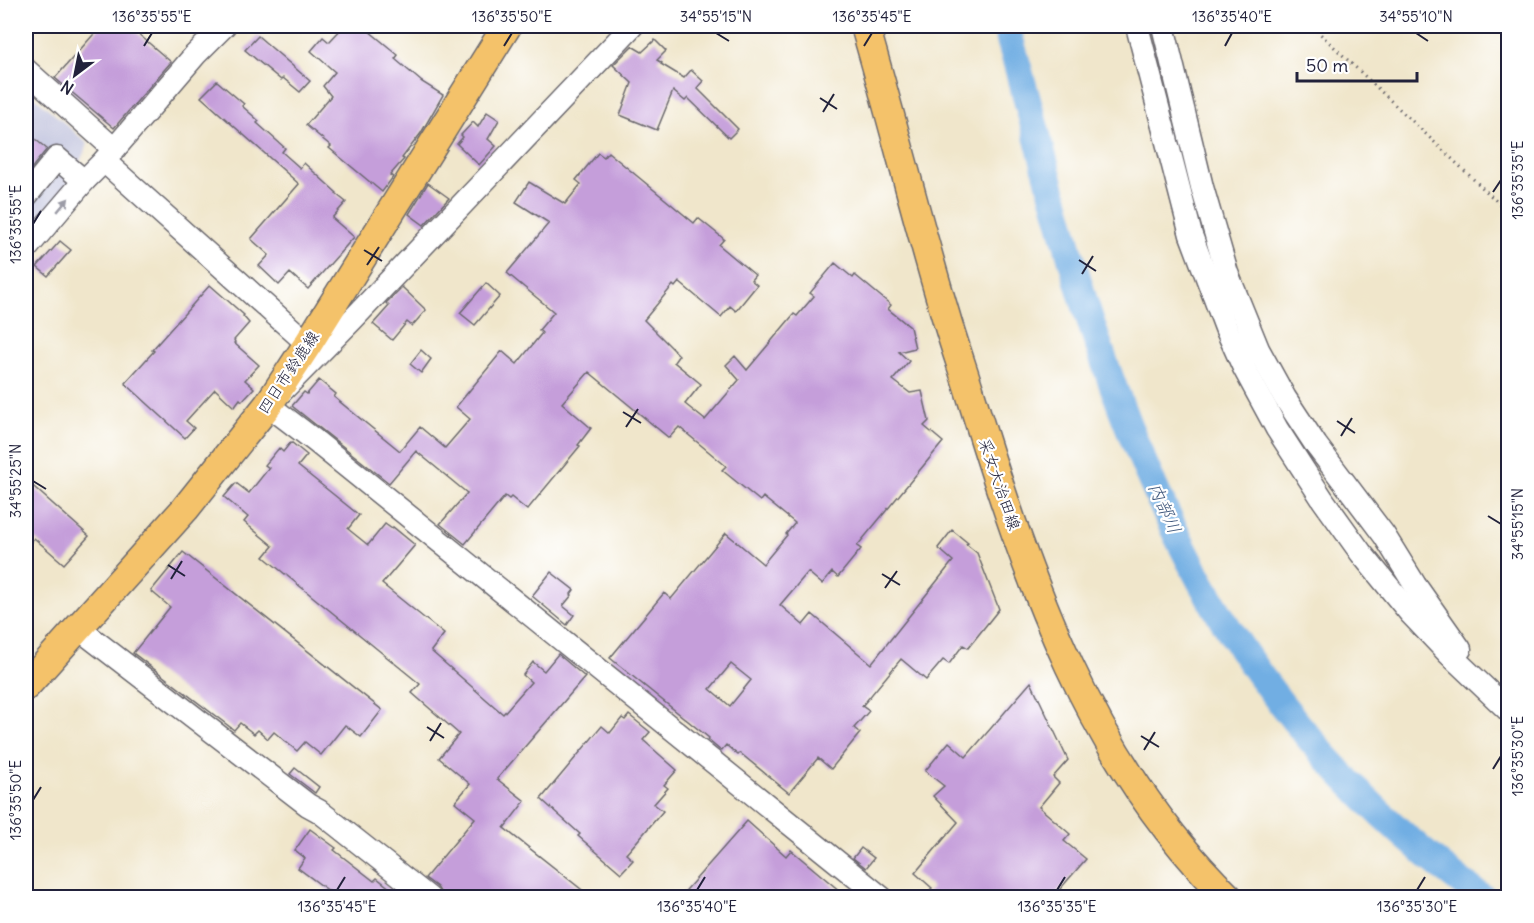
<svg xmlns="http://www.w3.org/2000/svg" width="1534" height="923" font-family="Delius,'Klee One',sans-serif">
  <rect width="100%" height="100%" fill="#fff"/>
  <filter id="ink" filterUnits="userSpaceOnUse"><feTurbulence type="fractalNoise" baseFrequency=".0167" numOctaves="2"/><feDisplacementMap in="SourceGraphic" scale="12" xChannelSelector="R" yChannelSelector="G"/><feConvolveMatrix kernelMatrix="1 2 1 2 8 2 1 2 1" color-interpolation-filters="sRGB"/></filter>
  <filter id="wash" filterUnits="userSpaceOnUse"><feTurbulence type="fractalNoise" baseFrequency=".008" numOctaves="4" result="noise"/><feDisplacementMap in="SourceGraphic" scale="24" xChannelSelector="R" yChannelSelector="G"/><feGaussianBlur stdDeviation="1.35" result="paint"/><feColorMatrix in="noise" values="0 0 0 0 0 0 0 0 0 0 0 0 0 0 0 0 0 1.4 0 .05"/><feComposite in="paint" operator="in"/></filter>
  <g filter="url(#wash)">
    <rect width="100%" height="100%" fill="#f0e6cb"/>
    <path fill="#c0c2dd" d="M26,89L88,144L69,185L26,234Z"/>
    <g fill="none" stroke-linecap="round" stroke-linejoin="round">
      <path stroke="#71aee3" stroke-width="28" d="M1006,26C1033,117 1056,210 1084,301C1115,399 1153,494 1202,584C1269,705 1370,818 1483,898"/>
    </g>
    <g id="blocks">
      <g fill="#c59eda" fill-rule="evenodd">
        <path d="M101,26H129L171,62L114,128L55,78Z"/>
        <path d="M344,26H363L398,55L395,59L422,82L443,95L421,133L402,158L404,159L390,175L393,177L382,192L329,148L331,146L306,125L331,96L323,86L335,72L311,51L323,37L329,42Z"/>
        <path d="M258,36L310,81L300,92L283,78L281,80L245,50Z"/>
        <path d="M655,40L666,51L657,60L662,63L661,64L684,78L691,70L703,81L697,88L738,129L729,138L688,98L685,101L673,91L657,130L620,115L632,83L613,65L632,46L642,52Z"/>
        <path d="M217,81L244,104L242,106L259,121L257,123L285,148L282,152L300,168L304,163L337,193L336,194L346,202L332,218L354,237L308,289L290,273L279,285L259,266L269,255L251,239L299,184L201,97Z"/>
        <path d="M487,112L499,120L488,139L496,146L479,165L457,144L463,137L461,135L473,122L478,127Z"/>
        <path d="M35,139L47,149L26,175V150Z"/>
        <path d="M608,152L694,223L698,218L724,239L719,245L755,275L751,280L757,285L736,311L730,306L721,317L679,282L675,287L673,285L644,320L679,355L674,362L701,384L685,404L705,420L739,380L726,365L735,356L747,370L794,314L797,316L814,296L810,293L835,263L853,278L855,275L891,305L888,309L910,327L915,348L899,352L909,361L893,380L910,393L922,391L929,421L924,426L943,442L857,546L861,549L838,577L832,572L822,584L808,572L780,605L803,625L812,614L871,664L953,561L938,548L952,530L968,543L966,544L977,553L999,609L968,648L963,645L949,664L943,660L926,680L901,659L862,706L869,711L854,728L860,733L831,769L818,758L789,793L740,753L738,755L726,745L721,751L708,740L709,738L610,658L664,593L671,599L726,533L763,564L787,535L786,534L795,523L763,497L760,501L722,470L726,466L679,427L669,438L589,372L562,403L591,428L578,445L580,446L527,510L511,497L509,499L505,496L465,544L440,524L467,493L416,451L389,483L292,406L304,392L307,394L319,380L336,394L334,397L400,451L420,427L445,448L470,419L456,407L502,351L517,364L542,333L539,330L554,312L507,273L549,223L516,202L529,182L565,204L581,184L576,180L598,153L604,157ZM731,664L751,680L730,706L710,689Z"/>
        <path d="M428,183L449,198L424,225L409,214Z"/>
        <path d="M60,241L71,250L48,276L37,267Z"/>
        <path d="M486,283L500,296L475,325L460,313Z"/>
        <path d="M210,285L244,315L243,316L249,323L234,340L235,342L234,343L259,365L245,380L254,388L242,401L240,399L234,407L215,389L186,421L194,428L185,438L125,383L154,351L152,350Z"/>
        <path d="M402,287L426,310L412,326L407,322L392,340L373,324L389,306L386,303Z"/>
        <path d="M421,350L431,359L421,373L410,364Z"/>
        <path d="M291,442L307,455L298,466L359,515L348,529L368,545L385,524L392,529L393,527L415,545L382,584L444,634L431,651L503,714L531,682L523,675L533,662L544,671L558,654L585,677L497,779L525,801L504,828L591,897H445L442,895L437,887L425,878L475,818L455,802L470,784L439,758L459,734L412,693L420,684L264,557L273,546L244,522L248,517L224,497L236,483L249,493L269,468L265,465L279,448L283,452Z"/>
        <path d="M26,480L89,536L64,564L34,538L26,548Z"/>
        <path d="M183,552L382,710L361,737L345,725L321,755L305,742L297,751L274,732L268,739L258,730L254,734L240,723L234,730L133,653L170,607L151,591Z"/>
        <path d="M551,572L574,590L571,594L572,595L563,606L574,615L567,625L532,596Z"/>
        <path d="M1031,682L1068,760L1053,777L1059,783L1039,807L1070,834L1064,841L1086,859L1053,897H1027L1020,892L1015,897H923L932,888L915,873L958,822L933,796L944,786L925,771L949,742L966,757Z"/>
        <path d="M629,715L650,732L643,740L677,770L664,785L668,788L654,804L663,811L626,854L633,860L621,873L578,836L580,834L541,799L602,726L610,733L622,718L625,720Z"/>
        <path d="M295,768L319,787L315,793L290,774Z"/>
        <path d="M747,821L786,856L791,850L847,897H680Z"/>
        <path d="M310,829L336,848L334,850L374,881L377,878L401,897H337L298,868L305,858L295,850Z"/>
        <path d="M861,848L874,858L866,868L853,858Z"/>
      </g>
    </g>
  </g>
  <g filter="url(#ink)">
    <use href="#blocks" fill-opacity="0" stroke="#6a676d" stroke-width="1.5"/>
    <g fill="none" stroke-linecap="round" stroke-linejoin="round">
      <g stroke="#6a676d" stroke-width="25">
        <g id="minor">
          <path d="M632,26L352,320L268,405L314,440L882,898"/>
          <path d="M1137,26L1191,235L1226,328L1244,368L1277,429L1323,500L1361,553L1411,614L1448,653L1508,710"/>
          <path d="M1163,26L1202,187L1227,273L1258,349L1285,398L1316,445L1384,535L1415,585L1460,649"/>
          <path d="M26,70L114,149"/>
          <path d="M104,161L308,344"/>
          <path d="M26,196L57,158L84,181"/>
          <path d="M26,249L84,181L104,161L195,55L224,26"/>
          <path d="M78,628L308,805L319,811L429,898"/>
        </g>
      </g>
      <g stroke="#6a676d" stroke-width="31">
        <g id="major">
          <path d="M865,26C893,122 917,221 946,317C954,345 964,372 972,399C1027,578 1091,765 1229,898"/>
          <path d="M26,686L185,509L268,405L308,344L507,26"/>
        </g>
      </g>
      <g stroke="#6a676d" stroke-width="3" stroke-dasharray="1.5 4.5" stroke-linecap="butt">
        <path d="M1312,26L1508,212"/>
        <path d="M1508,254V256"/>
      </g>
      <use href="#minor" stroke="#fff" stroke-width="22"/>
      <use href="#major" stroke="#f4c26a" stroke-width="28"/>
    </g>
    <defs><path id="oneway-solid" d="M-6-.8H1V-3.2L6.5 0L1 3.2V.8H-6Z" transform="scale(1.5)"/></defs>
    <use fill="#9c9ca7" href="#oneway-solid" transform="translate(63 205) rotate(-50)"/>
  </g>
  <path fill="none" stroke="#22223b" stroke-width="2" d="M716,33L729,41M1416,33L1428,41M144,46L152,33M504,46L512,33M864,46L872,33M1225,46L1232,33M820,98L837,109M823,112L834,94M1493,192L1501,180M33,224L41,211M364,250L382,261M1079,260L1096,271M367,265L379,247M1082,274L1093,256M623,412L641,423M1337,421L1355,433M626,427L638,409M1341,436L1352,418M33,481L46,489M1488,516L1501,524M168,565L185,576M882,574L900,585M171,579L182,561M885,588L897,571M427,727L444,738M1141,736L1159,747M430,741L441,723M1144,750L1155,732M1493,769L1501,756M33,800L41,787M337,890L345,877M697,890L705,877M1057,890L1065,877M1417,890L1425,877"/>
  <g text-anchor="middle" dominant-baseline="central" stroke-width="4.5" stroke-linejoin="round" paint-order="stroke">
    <g font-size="16" fill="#22223b" stroke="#fff">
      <text transform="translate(288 372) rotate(-56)">四日市鈴鹿線</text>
      <text transform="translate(1000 484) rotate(71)">采女大治田線</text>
    </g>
    <g font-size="18" font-style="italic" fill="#425a7e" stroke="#fff">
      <text transform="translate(1165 508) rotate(66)">内部川</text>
    </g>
  </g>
  <rect width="1534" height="923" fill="none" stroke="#fff" stroke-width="66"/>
  <g transform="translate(75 75) rotate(212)" stroke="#ffffff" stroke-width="4.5" paint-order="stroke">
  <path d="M0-4.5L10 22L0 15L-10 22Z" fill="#22223b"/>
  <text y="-9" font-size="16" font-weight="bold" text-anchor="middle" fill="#22223b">N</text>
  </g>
  <path d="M1297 72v9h120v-9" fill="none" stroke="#22223b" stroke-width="3"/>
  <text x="1306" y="72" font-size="18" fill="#22223b" stroke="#ffffff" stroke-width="4.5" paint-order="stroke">50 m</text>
  <rect x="33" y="33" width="1468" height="857" fill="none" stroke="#22223b" stroke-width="2"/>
  <g font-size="15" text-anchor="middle" fill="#22223b">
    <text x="152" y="22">136°35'55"E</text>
    <text x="512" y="22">136°35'50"E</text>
    <text x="716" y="22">34°55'15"N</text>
    <text x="872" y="22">136°35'45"E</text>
    <text x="1232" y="22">136°35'40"E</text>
    <text x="1416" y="22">34°55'10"N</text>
    <text transform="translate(1518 180) rotate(-90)" y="5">136°35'35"E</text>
    <text transform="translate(16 224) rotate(-90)" y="5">136°35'55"E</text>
    <text transform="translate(16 481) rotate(-90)" y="5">34°55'25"N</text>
    <text transform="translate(1518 524) rotate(-90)" y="5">34°55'15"N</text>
    <text transform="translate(1518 756) rotate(-90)" y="5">136°35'30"E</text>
    <text transform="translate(16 800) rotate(-90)" y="5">136°35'50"E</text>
    <text x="337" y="912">136°35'45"E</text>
    <text x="697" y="912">136°35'40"E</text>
    <text x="1057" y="912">136°35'35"E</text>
    <text x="1417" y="912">136°35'30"E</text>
  </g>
</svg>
